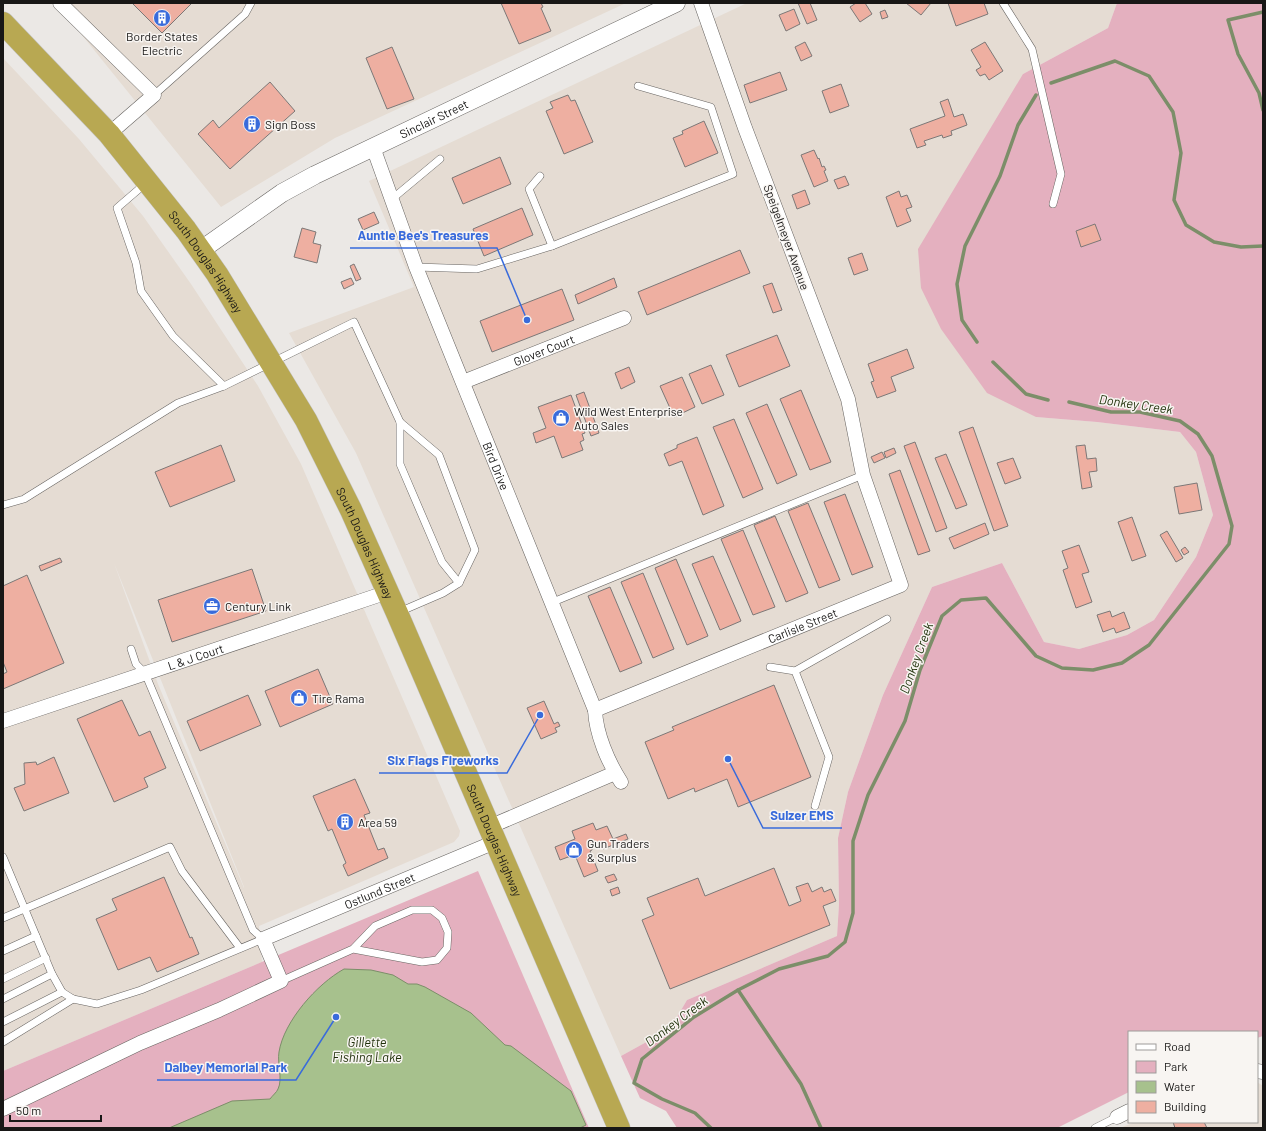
<svg xmlns="http://www.w3.org/2000/svg" width="1266" height="1131" font-family="Barlow,sans-serif">
  <rect width="100%" height="100%" fill="#ebe8e5"/>
  <g fill="#e5dcd3" fill-rule="evenodd">
    <path d="M56,3H626L335,138L221,207Z"/>
    <path d="M747,3H1117L1108,28L1023,74L1036,417L1097,422L1180,432L1196,452L1213,515L1196,557L1154,620L1127,635L1079,649L1044,642L1002,563L932,587L883,695L848,792L838,838L839,904L837,936L687,1000L670,1029L621,1056L356,453L289,333L414,287L369,181Z"/>
    <path d="M3,58L79,139L143,216L191,284L258,386L301,464L460,831L459,836L454,842L259,926L262,962L3,1071ZM114,563L244,887V888L158,684Z"/>
    <path d="M1257,1082L1263,1086V1128H1120L1135,1122H1257Z"/>
  </g>
  <g fill="#e4b0bf">
    <path d="M1117,3H1263V1036L1257,1038V1032H1129V1092L1057,1128H677L666,1111L640,1098L621,1056L670,1029L687,1000L837,936L839,904L838,838L848,792L883,695L932,587L1002,563L1044,642L1079,649L1127,635L1154,620L1196,557L1213,515L1196,452L1180,432L1097,422L1036,417L987,393L941,329L921,288L918,249L1023,74L1108,28Z"/>
    <path d="M478,871L589,1128H3V1071Z"/>
  </g>
  <path fill="#a7c18d" stroke="#7c8e69" d="M344,969L371,970L393,975L408,984H417L425,987L471,1013L505,1045L511,1046L571,1091L586,1125L580,1128H169L232,1101L270,1099C272,1096 277,1092 278,1089C283,1079 277,1063 279,1052C284,1021 317,984 344,969Z"/>
  <g fill="none" stroke-linecap="round" stroke-linejoin="round">
    <g stroke="#7c8e69" stroke-width="3.5">
      <path d="M1263,12L1228,20L1238,54L1259,93L1263,110"/>
      <path d="M1051,83L1115,61L1149,76L1173,112L1181,153L1174,200L1186,225L1214,242L1241,247L1263,246"/>
      <path d="M977,342L962,320L957,284L965,246L1000,176L1018,125L1036,95"/>
      <path d="M993,362L1026,394L1048,400"/>
      <path d="M738,990L801,1084L821,1128"/>
      <path d="M711,1128L695,1113L662,1099L634,1083L642,1059L694,1017L738,990L779,969L828,956L845,942L853,913V841L868,795L905,721L920,670L942,616L961,600L986,598L1036,656L1062,668L1093,670L1122,663L1149,645L1229,544L1232,526L1212,456L1198,434L1180,421L1140,412H1111L1069,402"/>
    </g>
  </g>
  <g fill="#eeafa1" stroke="#7c7877">
    <path d="M132,3H192L162,33Z"/>
    <path d="M501,3H541L543,7L541,8L551,31L519,44Z"/>
    <path d="M798,3H810L817,20L807,24Z"/>
    <path d="M856,3H865L872,14L860,22L850,7Z"/>
    <path d="M906,3H931L921,15Z"/>
    <path d="M948,3H984L988,14L956,26Z"/>
    <path d="M794,9L800,24L786,31L779,15Z"/>
    <path d="M885,10L888,17L882,19L880,12Z"/>
    <path d="M805,42L812,56L801,61L795,47Z"/>
    <path d="M985,42L1003,71L989,80L985,74L980,76L976,70L981,67L971,50Z"/>
    <path d="M392,47L414,99L387,109L366,58Z"/>
    <path d="M780,72L787,90L750,103L744,85Z"/>
    <path d="M270,82L295,111L230,169L198,134L213,120L219,128Z"/>
    <path d="M841,84L849,106L830,113L822,91Z"/>
    <path d="M568,95L571,101L575,100L593,142L564,154L546,111L553,108L550,102Z"/>
    <path d="M948,99L954,117L963,114L967,125L951,131L952,135L943,138L942,135L924,141L926,145L917,148L910,129L945,116L940,102Z"/>
    <path d="M704,121L718,153L685,167L673,138L683,134L682,131Z"/>
    <path d="M814,150L818,159L819,158L822,167L824,166L826,170L824,171L828,181L814,187L801,155Z"/>
    <path d="M500,157L511,184L463,204L452,178Z"/>
    <path d="M845,176L849,185L838,189L834,180Z"/>
    <path d="M805,190L810,204L797,209L792,195Z"/>
    <path d="M899,191L901,197L907,195L912,207L906,209L911,221L897,227L886,197Z"/>
    <path d="M522,208L533,235L484,256L473,229Z"/>
    <path d="M374,212L379,223L363,230L358,219Z"/>
    <path d="M1095,224L1101,240L1081,247L1076,231Z"/>
    <path d="M302,228L316,232L313,243L321,245L317,263L294,257Z"/>
    <path d="M740,250L750,273L647,315L638,292Z"/>
    <path d="M862,253L868,270L854,275L848,258Z"/>
    <path d="M354,264L361,279L356,281L350,266Z"/>
    <path d="M351,278L354,284L344,289L341,282Z"/>
    <path d="M614,278L617,287L578,304L575,295Z"/>
    <path d="M772,283L782,310L773,313L763,286Z"/>
    <path d="M562,289L574,320L492,352L480,321Z"/>
    <path d="M777,335L790,366L739,387L726,355Z"/>
    <path d="M907,349L914,368L891,377L896,391L877,398L871,382L874,381L868,364Z"/>
    <path d="M711,365L724,395L702,404L689,374Z"/>
    <path d="M629,367L635,382L621,389L615,373Z"/>
    <path d="M682,377L695,407L674,417L660,386Z"/>
    <path d="M801,390L831,462L810,470L780,399Z"/>
    <path d="M584,392L599,433L591,436L576,395Z"/>
    <path d="M571,395L585,433L582,434L584,440L580,442L583,450L562,458L554,436L536,443L533,433L546,428L538,407Z"/>
    <path d="M767,404L797,475L777,484L746,413Z"/>
    <path d="M734,419L763,489L743,498L713,427Z"/>
    <path d="M973,427L1008,526L994,531L959,432Z"/>
    <path d="M697,437L724,506L703,515L682,461L669,466L664,454L677,448V445Z"/>
    <path d="M915,442L947,528L936,532L904,446Z"/>
    <path d="M221,445L235,481L170,507L155,472Z"/>
    <path d="M1085,445L1087,459L1096,458L1097,471L1089,472L1092,487L1082,489L1076,446Z"/>
    <path d="M894,448L896,453L886,458L884,452Z"/>
    <path d="M882,452L885,458L874,463L871,457Z"/>
    <path d="M946,454L967,505L956,509L935,458Z"/>
    <path d="M1013,458L1021,478L1005,484L997,463Z"/>
    <path d="M900,470L930,551L918,555L889,474Z"/>
    <path d="M1197,483L1202,510L1179,514L1174,487Z"/>
    <path d="M845,494L873,567L852,575L824,502Z"/>
    <path d="M808,503L840,580L819,588L788,511Z"/>
    <path d="M775,516L808,593L786,602L754,525Z"/>
    <path d="M1132,517L1146,556L1132,561L1118,522Z"/>
    <path d="M985,523L989,534L954,549L949,538Z"/>
    <path d="M743,530L775,607L753,615L721,539Z"/>
    <path d="M1167,531L1183,558L1176,562L1160,535Z"/>
    <path d="M1079,545L1089,572L1082,574L1092,602L1076,608L1063,570L1068,568L1062,551Z"/>
    <path d="M1185,547L1189,552L1184,555L1181,550Z"/>
    <path d="M713,556L741,621L720,630L692,564Z"/>
    <path d="M60,558L62,562L41,571L39,566Z"/>
    <path d="M676,559L708,636L687,645L655,568Z"/>
    <path d="M252,569L266,611L172,642L158,600Z"/>
    <path d="M643,573L674,649L653,658L621,582Z"/>
    <path d="M27,575L64,663L3,689V674L7,672L3,662V586Z"/>
    <path d="M610,587L642,663L620,672L588,596Z"/>
    <path d="M1110,611L1112,617L1124,612L1130,628L1116,633L1114,628L1103,632L1097,615Z"/>
    <path d="M318,669L333,704L280,727L265,691Z"/>
    <path d="M774,685L811,777L738,807L727,779L695,792L694,788L668,799L645,742L674,730L672,727Z"/>
    <path d="M248,695L261,725L200,751L187,721Z"/>
    <path d="M122,700L139,736L150,731L166,768L144,778L148,787L114,802L77,719Z"/>
    <path d="M544,701L554,724L558,722L560,726L555,728L557,732L541,739L527,708Z"/>
    <path d="M54,757L69,793L24,811L14,788L25,784L24,763L36,762L37,765Z"/>
    <path d="M355,779L370,813L364,815L378,850L384,848L388,858L348,876L343,865L346,863L332,829L328,831L313,796Z"/>
    <path d="M593,823L596,830L607,826L613,839L626,834L628,839L603,849L601,844L592,848V850L590,851L598,871L584,877L575,855L579,853L560,860L555,847L575,839L572,831Z"/>
    <path d="M774,868L789,906L801,901L796,887L808,883L812,892L822,887L824,892L831,889L836,901L823,906L830,925L670,989L642,920L654,915L647,898L698,878L705,896Z"/>
    <path d="M614,874L617,880L608,883L605,877Z"/>
    <path d="M164,877L190,938L192,937L199,954L157,972L150,957L118,970L96,919L117,910L112,899Z"/>
    <path d="M618,887L620,893L612,896L610,890Z"/>
    <path d="M1173,1122H1204L1207,1128H1175Z"/>
  </g>
  <g fill="none" stroke-linecap="round" stroke-linejoin="round">
    <g stroke="#686562" stroke-width="8">
      <g id="service">
        <path d="M1003,3L1032,49L1061,174L1053,204"/>
        <path d="M154,95L245,14L251,3"/>
        <path d="M540,176L529,189L552,246"/>
        <path d="M146,183L117,208L136,263L141,291L173,336L224,386"/>
        <path d="M392,199L440,159"/>
        <path d="M416,267L477,269L552,246L733,174L711,107L638,86"/>
        <path d="M400,422V464L442,562L459,583"/>
        <path d="M3,505L24,499L178,403L224,386L354,322L400,422L439,455L475,550L459,583L443,593L399,612"/>
        <path d="M553,602L863,475"/>
        <path d="M770,667L795,671L829,757L815,806"/>
        <path d="M795,671L887,619"/>
        <path d="M3,857L52,974L62,992L73,999L97,1004L141,990L263,939L253,930L145,673L136,664L131,649"/>
        <path d="M3,918L170,847L182,871L240,948"/>
        <path d="M3,951L36,936"/>
        <path d="M3,979L46,958"/>
        <path d="M281,981L353,949L375,926L412,910H432L442,918L448,932L447,948L437,960L422,962L353,949"/>
        <path d="M3,999L52,974"/>
        <path d="M3,1022L62,992"/>
        <path d="M3,1042L73,999"/>
        <path d="M1095,1128L1117,1117"/>
      </g>
    </g>
    <g stroke="#686562" stroke-width="15">
      <g id="minor">
        <path d="M60,3L154,95L109,134"/>
        <path id="s1" d="M373,147L416,267L595,710C596,734 608,762 621,782"/>
        <path id="s2" d="M463,382L624,318"/>
        <path id="s3" d="M595,710L901,585L863,475L848,399L745,128L701,3"/>
        <path id="s4" d="M3,721L388,592"/>
        <path d="M489,827L615,773"/>
        <path d="M1257,1071L1263,1072"/>
        <path id="s5" d="M3,1109L140,1043L219,1010L281,981L263,939L495,842"/>
        <path d="M1117,1117L1129,1111"/>
      </g>
    </g>
    <g stroke="#686562" stroke-width="19">
      <g id="tertiary">
        <path id="s6" d="M201,250L282,193L315,175L676,3"/>
      </g>
    </g>
    <g stroke="#c3c3c2" stroke-width="23">
      <g id="trunk">
        <path id="s7" d="M3,23L109,134L186,230L217,274L306,420L351,510L397,613L619,1128"/>
      </g>
    </g>
    <use href="#service" stroke="#fff" stroke-width="7"/>
    <use href="#minor" stroke="#fff" stroke-width="14"/>
    <use href="#tertiary" stroke="#fff" stroke-width="18"/>
    <use href="#trunk" stroke="#b8a852" stroke-width="22"/>
  </g>
  <defs>
    <g id="building-disc" transform="scale(0.9)"><circle r="9.5" fill="#396bdb" stroke="#f8f5f2"/><path d="M-4-6H4V6H1V3H-1V6H-4ZM-2.5-4.3h1.7v1.8h-1.7ZM.8-4.3h1.7v1.8H.8ZM-2.5-1h1.7V.8h-1.7ZM.8-1h1.7V.8H.8Z" fill="#fff"/></g>
    <g id="shop-disc" transform="scale(0.9)"><circle r="9.5" fill="#396bdb" stroke="#f8f5f2"/><path d="M-5-2.5h2.3a2.7 3.5 0 0 1 5.4 0H5L5.5 6h-11ZM-1.5-2.5h3a1.5 2.3 0 0 0-3 0Z" fill="#fff"/></g>
    <g id="office-disc" transform="scale(0.9)"><circle r="9.5" fill="#396bdb" stroke="#f8f5f2"/><path d="M-6-3h4V-5.5h4V-3h4V5H-6ZM-1-4.5V-3h2v-1.5ZM-6 0V1H6V0Z" fill="#fff"/></g>
  </defs>
  <g fill-rule="evenodd">
    <use href="#building-disc" x="162" y="18"/>
    <use href="#building-disc" x="252" y="124"/>
    <use href="#shop-disc" x="561" y="418"/>
    <use href="#office-disc" x="212" y="606"/>
    <use href="#shop-disc" x="299" y="698"/>
    <use href="#building-disc" x="345" y="822"/>
    <use href="#shop-disc" x="574" y="850"/>
  </g>
  <g text-anchor="middle" dominant-baseline="central" stroke-width="3" stroke-linejoin="round" paint-order="stroke">
    <g font-size="12" fill="#181716" stroke="#f8f5f2" text-anchor="start">
      <text x="162" y="36" text-anchor="middle">Border States<tspan x="162" dy="14">Electric</tspan></text>
      <text x="265" y="124">Sign Boss</text>
      <text x="574" y="411">Wild West Enterprise<tspan x="574" dy="14">Auto Sales</tspan></text>
      <text x="225" y="606">Century Link</text>
      <text x="312" y="698">Tire Rama</text>
      <text x="358" y="822">Area 59</text>
      <text x="587" y="843">Gun Traders<tspan x="587" dy="14">&amp; Surplus</tspan></text>
    </g>
    <g font-size="12" fill="#181716" stroke="#f8f5f2">
      <text stroke="none"><textPath href="#s6" startOffset="268">Sinclair Street</textPath></text>
      <text transform="translate(787 237) rotate(70)">Speigelmeyer Avenue</text>
      <text stroke="none"><textPath href="#s7" startOffset="314">South Douglas Highway</textPath></text>
      <text stroke="none"><textPath href="#s2" startOffset="87">Glover Court</textPath></text>
      <text stroke="none"><textPath href="#s1" startOffset="342">Bird Drive</textPath></text>
      <text stroke="none"><textPath href="#s7" startOffset="638">South Douglas Highway</textPath></text>
      <text stroke="none"><textPath href="#s3" startOffset="224">Carlisle Street</textPath></text>
      <text stroke="none"><textPath href="#s4" startOffset="203">L &amp; J Court</textPath></text>
      <text stroke="none"><textPath href="#s7" startOffset="962">South Douglas Highway</textPath></text>
      <text stroke="none"><textPath href="#s5" startOffset="478">Ostlund Street</textPath></text>
    </g>
    <g font-size="13" font-style="italic" fill="#1f2f09" stroke="#f8f5f2">
      <text transform="translate(1136 404) rotate(8)">Donkey Creek</text>
      <text transform="translate(916 658) rotate(-70)">Donkey Creek</text>
      <text transform="translate(676 1021) rotate(-37)">Donkey Creek</text>
      <text x="367" y="1042">Gillette<tspan x="367" dy="15">Fishing Lake</tspan></text>
    </g>
  </g>
  <path fill="none" stroke="#396bdb" stroke-width="1.5" d="M527 320L497 248H350M540 715L507 773H379M728 759L763 828H842M336 1017L296 1080H157"/>
  <g fill="#396bdb" stroke="#f8f5f2" stroke-width="1.5">
    <circle cx="527" cy="320" r="4"/>
    <circle cx="540" cy="715" r="4"/>
    <circle cx="728" cy="759" r="4"/>
    <circle cx="336" cy="1017" r="4"/>
  </g>
  <g font-size="13" text-anchor="middle" font-weight="bold" fill="#396bdb" stroke="#f8f5f2" stroke-width="3" stroke-linejoin="round" paint-order="stroke">
    <text x="423" y="240">Auntie Bee's Treasures</text>
    <text x="443" y="765">Six Flags Fireworks</text>
    <text x="802" y="820">Sulzer EMS</text>
    <text x="226" y="1072">Dalbey Memorial Park</text>
  </g>
  <rect width="1266" height="1131" fill="none" stroke="#181716" stroke-width="8"/>
  <rect x="1128" y="1031" width="130" height="92" fill="#f8f5f2" stroke="#9e9c9a"/>
  <rect x="1136" y="1044" width="20" height="6" fill="#ffffff" stroke="#9e9c9a"/>
  <text x="1164" y="1051" font-size="12" fill="#181716">Road</text>
  <rect x="1136" y="1061" width="20" height="12" fill="#e4b0bf" stroke="#9e9c9a"/>
  <text x="1164" y="1071" font-size="12" fill="#181716">Park</text>
  <rect x="1136" y="1081" width="20" height="12" fill="#a7c18d" stroke="#9e9c9a"/>
  <text x="1164" y="1091" font-size="12" fill="#181716">Water</text>
  <rect x="1136" y="1101" width="20" height="12" fill="#eeafa1" stroke="#9e9c9a"/>
  <text x="1164" y="1111" font-size="12" fill="#181716">Building</text>
  <path d="M10 1115v6h91v-6" fill="none" stroke="#181716" stroke-width="2"/>
  <text x="16" y="1115" font-size="12" fill="#181716" stroke="#f8f5f2" stroke-width="3" paint-order="stroke">50 m</text>
</svg>
